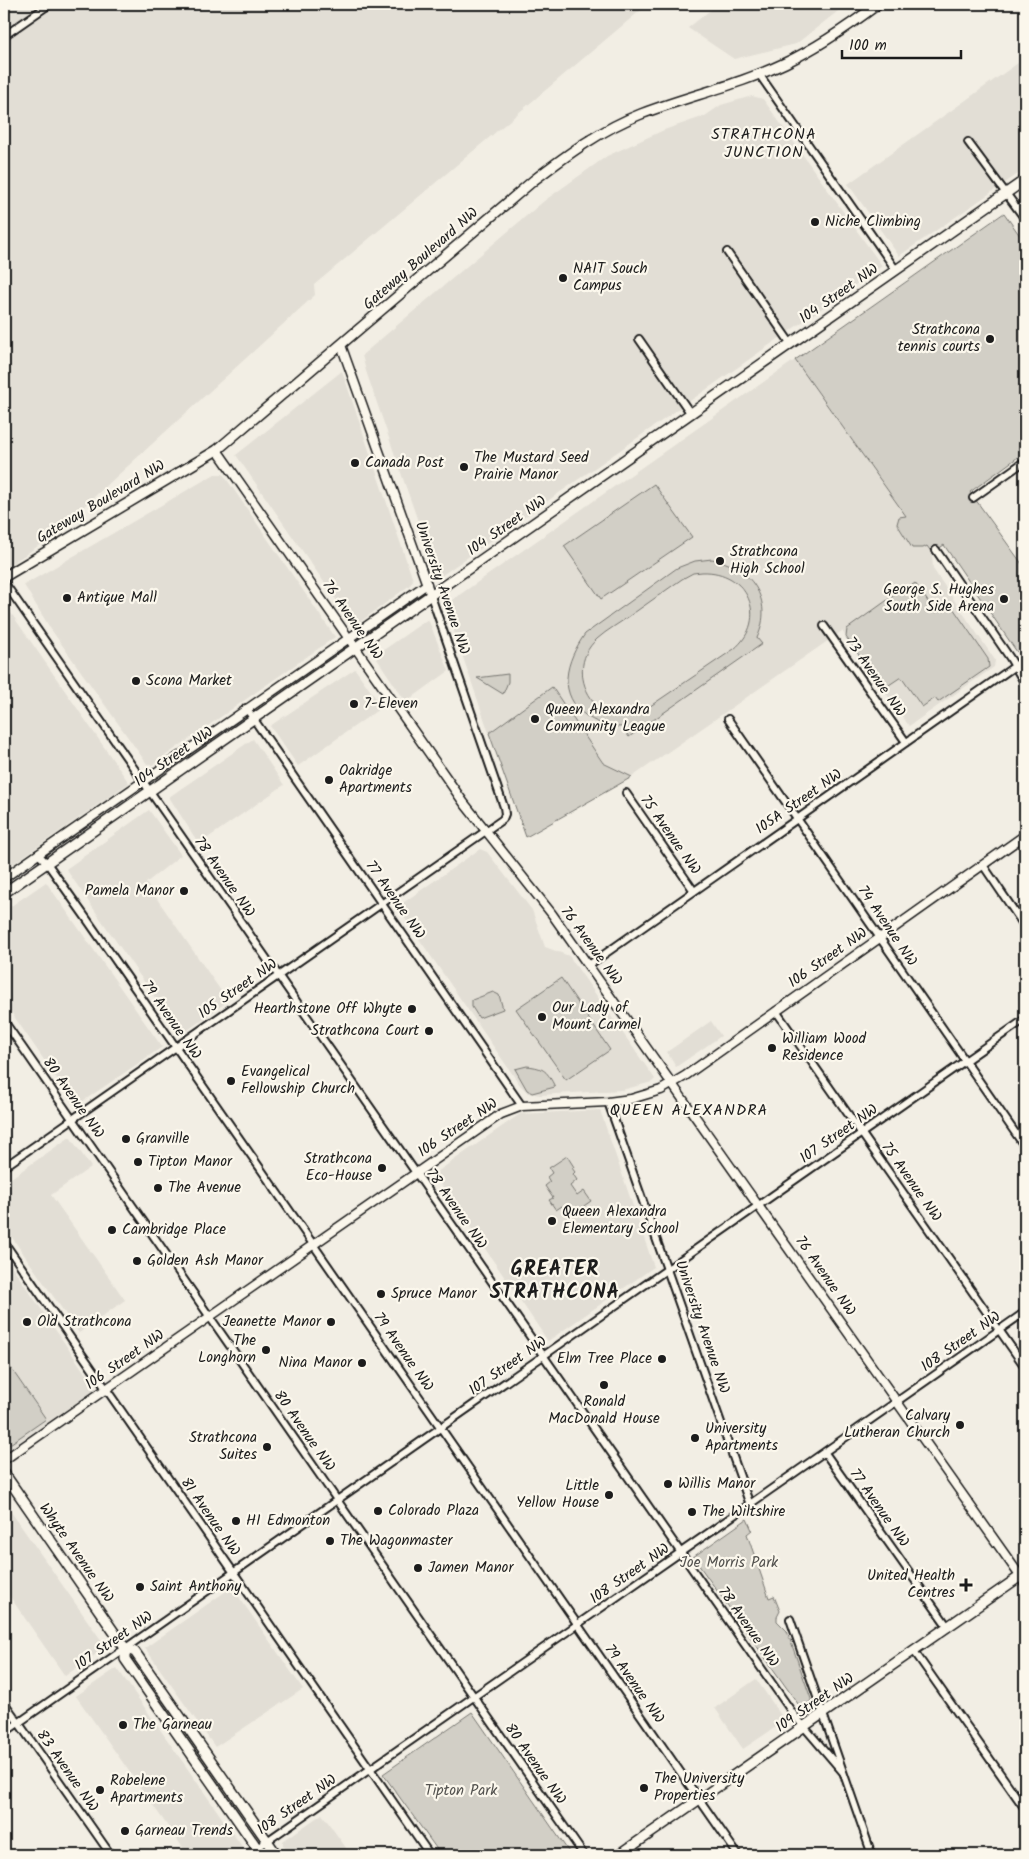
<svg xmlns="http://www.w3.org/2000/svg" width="1029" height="1859" font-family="Kalam,sans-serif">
  <rect width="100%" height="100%" fill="#f2eee4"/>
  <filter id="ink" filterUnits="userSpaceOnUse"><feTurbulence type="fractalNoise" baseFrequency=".02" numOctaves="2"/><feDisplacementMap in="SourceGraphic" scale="10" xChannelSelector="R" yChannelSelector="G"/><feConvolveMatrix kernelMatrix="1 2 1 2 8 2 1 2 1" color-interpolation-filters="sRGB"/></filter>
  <g filter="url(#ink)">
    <g fill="#e2ded5">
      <path d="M4,4H648L314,285L315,295L47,540L4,569Z"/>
      <path d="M718,4H847L796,44L734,59L688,28Z"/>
      <path d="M1025,58V169L899,256L848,184Z"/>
      <path d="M752,96L763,99L882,266L438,578L400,470L366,371L362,355L544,201L607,156L664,130L705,116L721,105Z"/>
      <path d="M795,360L932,553L933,569L995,660L994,667L909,726L842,631L632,777L603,763L552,688L489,733L445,605Z"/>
      <path d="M342,371L413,580L410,585L356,625L353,624L236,455Z"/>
      <path d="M215,474H223L335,637L152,765L147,764L50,628L24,585Z"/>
      <path d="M4,603L129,783L4,870Z"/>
      <path d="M428,619L449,671L406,702L375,656Z"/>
      <path d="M355,669L382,707L298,766L270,726Z"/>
      <path d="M253,739L284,785L199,844L169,797Z"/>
      <path d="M149,810L181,855L146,883L228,1001L181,1035L66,869Z"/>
      <path d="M480,849L487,852L532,910L545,947L569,956L655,1079L652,1082L622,1090L540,1095L528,1093L520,1085L397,907Z"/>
      <path d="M46,882L162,1047L76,1106L4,1002V911Z"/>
      <path d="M711,1021L721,1036L676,1067L667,1052Z"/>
      <path d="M600,1110L654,1267L548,1341L434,1174L520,1114Z"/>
      <path d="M70,1137L91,1167L51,1195L125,1300L79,1333L4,1226V1183Z"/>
      <path d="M4,1255L96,1389L4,1452Z"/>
      <path d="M4,1502L106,1647L65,1676L4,1588Z"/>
      <path d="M232,1587L303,1689L215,1747L145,1648Z"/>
      <path d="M117,1668L248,1855H188L76,1696Z"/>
      <path d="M756,1679L785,1721L743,1749L715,1708Z"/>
      <path d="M322,1814L351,1855H290L283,1845V1841Z"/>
    </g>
    <g fill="#d2cfc6" stroke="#777671" fill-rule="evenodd">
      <path d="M1004,213L1025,243V328L1023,330L1025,334V452L970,492L1025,568V646L1017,652L944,545L932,553L927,546L923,548H912L897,524L899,517L906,516L795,360Z"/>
      <path d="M654,484L692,537L601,599L564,546Z"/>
      <path d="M712,559C750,566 775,600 757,638L762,644L629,737L622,727C595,727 566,709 567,678C568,662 576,647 585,634L677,568L695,561ZM702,572C747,570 770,619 734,649L640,713C623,717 605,716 594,702C578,683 578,656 597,639C607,630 620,623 631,615C648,603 665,591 682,579L693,573Z"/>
      <path d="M915,583L936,613L949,602L988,659L989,667L938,702L935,698L922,707L901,677L883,689L846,637L847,629L900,591L901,593Z"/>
      <path d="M508,674V682L503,694L477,678Z"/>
      <path d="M552,687L603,763L632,777L526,837L489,733Z"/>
      <path d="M561,978L610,1050L566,1080L516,1009Z"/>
      <path d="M493,992L499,995L503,1009L479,1018L472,1007V1000Z"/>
      <path d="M527,1066C545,1068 547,1071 555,1087L532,1093L527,1090L515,1069Z"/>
      <path d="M567,1156L574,1167L572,1168L575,1172L573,1174L577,1180L570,1186L577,1196L584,1191L591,1201L581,1208L582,1210L575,1215L572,1211L567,1214L562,1206L556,1210L549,1200L553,1198L545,1186L550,1182L547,1177L552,1173L549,1168Z"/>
      <path d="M6,1361L46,1419L7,1446L4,1442V1363Z"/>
      <path d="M747,1519L752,1530L747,1534L769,1598L774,1596L780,1611L777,1617V1621L787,1631L811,1699V1701L801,1708L693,1557Z"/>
      <path d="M472,1712L571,1855H441L383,1774Z"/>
    </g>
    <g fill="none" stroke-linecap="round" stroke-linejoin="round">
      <g stroke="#1c1c1c" stroke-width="10">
        <g id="minor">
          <path d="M4,36L50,4"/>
          <path d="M759,74L896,270"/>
          <path d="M968,142L1025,219"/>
          <path d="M727,252L791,344"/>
          <path d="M639,339L691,414"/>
          <path d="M973,498L1025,461"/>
          <path d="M936,550L1010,658L1025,684"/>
          <path d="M4,582L794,1715L842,1771"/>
          <path d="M824,626L906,742"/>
          <path d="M246,708L522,1106"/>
          <path d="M728,719L1025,1147"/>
          <path d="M626,793L694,891"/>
          <path d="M38,854L47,863L86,918L738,1855"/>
          <path d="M983,865L1025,927"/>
          <path d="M589,965L1025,659"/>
          <path d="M776,1011L1025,1367"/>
          <path d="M4,1021L584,1855"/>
          <path d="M608,1102L750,1505"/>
          <path d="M4,1167L503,819L505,814L504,807L431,596"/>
          <path d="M4,1242L430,1855"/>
          <path d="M825,1453L948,1627"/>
          <path d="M790,1619L872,1855"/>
          <path d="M914,1651L1025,1809"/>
          <path d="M4,1702L111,1855"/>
          <path d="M4,1733L1025,1019"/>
          <path d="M247,1855L1025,1312"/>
        </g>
      </g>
      <g stroke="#1c1c1c" stroke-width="11">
        <g id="tertiary">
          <path d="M341,345L431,596"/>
          <path d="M217,450L464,803L552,914L583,958L1025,1583"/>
          <path d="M4,878L427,584"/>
          <path d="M4,1460L501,1114L522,1106L608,1102L631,1099L661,1090L685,1076L1025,835"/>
        </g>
      </g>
      <g stroke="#1c1c1c" stroke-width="12">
        <g id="secondary">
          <path d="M4,577L217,450L534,180C568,154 602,129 641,114C688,96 739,85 785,63C819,47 849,26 878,4"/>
          <path d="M4,893L1025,180"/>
          <path d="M4,1473L125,1648V1659L262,1855"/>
          <path d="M125,1648L135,1652L277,1855"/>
          <path d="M619,1855L1025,1573"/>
        </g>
      </g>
      <use href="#minor" stroke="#fbf7ec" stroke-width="6"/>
      <use href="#tertiary" stroke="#fbf7ec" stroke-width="8"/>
      <use href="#secondary" stroke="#fbf7ec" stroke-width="9"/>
    </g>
  </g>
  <g fill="#1c1c1c" stroke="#fbf7ec" stroke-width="2">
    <circle cx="815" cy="222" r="5"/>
    <circle cx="563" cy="278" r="5"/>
    <circle cx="990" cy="339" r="5"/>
    <circle cx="355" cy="463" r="5"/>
    <circle cx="464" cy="467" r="5"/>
    <circle cx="720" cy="561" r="5"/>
    <circle cx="67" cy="598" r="5"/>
    <circle cx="1004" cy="599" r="5"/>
    <circle cx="136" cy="681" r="5"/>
    <circle cx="354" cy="704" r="5"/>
    <circle cx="535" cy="719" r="5"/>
    <circle cx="329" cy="780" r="5"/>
    <circle cx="184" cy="891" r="5"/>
    <circle cx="412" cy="1009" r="5"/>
    <circle cx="542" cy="1017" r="5"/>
    <circle cx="429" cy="1031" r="5"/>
    <circle cx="772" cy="1048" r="5"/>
    <circle cx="231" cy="1081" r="5"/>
    <circle cx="126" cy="1139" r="5"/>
    <circle cx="138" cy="1162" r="5"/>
    <circle cx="382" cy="1168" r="5"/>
    <circle cx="158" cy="1188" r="5"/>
    <circle cx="552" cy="1221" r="5"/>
    <circle cx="112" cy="1230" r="5"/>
    <circle cx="137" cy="1261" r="5"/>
    <circle cx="381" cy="1294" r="5"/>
    <circle cx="27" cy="1322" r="5"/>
    <circle cx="331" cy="1322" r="5"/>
    <circle cx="266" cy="1350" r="5"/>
    <circle cx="662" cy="1359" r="5"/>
    <circle cx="362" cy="1363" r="5"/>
    <circle cx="604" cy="1385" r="5"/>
    <circle cx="960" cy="1425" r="5"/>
    <circle cx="695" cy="1438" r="5"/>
    <circle cx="267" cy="1447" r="5"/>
    <circle cx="668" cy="1484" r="5"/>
    <circle cx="609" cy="1495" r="5"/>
    <circle cx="378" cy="1511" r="5"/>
    <circle cx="692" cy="1512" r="5"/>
    <circle cx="236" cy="1521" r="5"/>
    <circle cx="330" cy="1541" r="5"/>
    <circle cx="418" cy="1568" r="5"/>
    <path d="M963.5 1577.5h5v5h5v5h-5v5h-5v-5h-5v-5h5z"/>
    <circle cx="140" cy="1587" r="5"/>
    <circle cx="123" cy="1725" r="5"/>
    <circle cx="644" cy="1788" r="5"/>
    <circle cx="100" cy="1790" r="5"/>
    <circle cx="125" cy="1831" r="5"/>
  </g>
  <g text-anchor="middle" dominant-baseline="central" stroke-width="4.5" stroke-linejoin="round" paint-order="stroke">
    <g font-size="15" fill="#1c1c1c" stroke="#fbf7ec" text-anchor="start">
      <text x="825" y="222">Niche Climbing</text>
      <text x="573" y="269">NAIT Souch<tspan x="573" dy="17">Campus</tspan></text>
      <text x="980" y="330" text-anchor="end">Strathcona<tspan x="980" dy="17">tennis courts</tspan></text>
      <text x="474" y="458">The Mustard Seed<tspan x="474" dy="17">Prairie Manor</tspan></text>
      <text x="365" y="463">Canada Post</text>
      <text x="730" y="552">Strathcona<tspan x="730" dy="17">High School</tspan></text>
      <text x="994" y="590" text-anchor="end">George S. Hughes<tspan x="994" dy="17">South Side Arena</tspan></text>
      <text x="77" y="598">Antique Mall</text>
      <text x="146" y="681">Scona Market</text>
      <text x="364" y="704">7-Eleven</text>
      <text x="545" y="710">Queen Alexandra<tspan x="545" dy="17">Community League</tspan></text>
      <text x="339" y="771">Oakridge<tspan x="339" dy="17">Apartments</tspan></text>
      <text x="174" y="891" text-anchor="end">Pamela Manor</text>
      <text x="552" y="1008">Our Lady of<tspan x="552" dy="17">Mount Carmel</tspan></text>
      <text x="402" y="1009" text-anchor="end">Hearthstone Off Whyte</text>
      <text x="419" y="1031" text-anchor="end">Strathcona Court</text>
      <text x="782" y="1039">William Wood<tspan x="782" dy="17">Residence</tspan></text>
      <text x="241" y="1072">Evangelical<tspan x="241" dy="17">Fellowship Church</tspan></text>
      <text x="136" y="1139">Granville</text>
      <text x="372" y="1159" text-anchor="end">Strathcona<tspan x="372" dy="17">Eco-House</tspan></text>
      <text x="148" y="1162">Tipton Manor</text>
      <text x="168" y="1188">The Avenue</text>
      <text x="562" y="1212">Queen Alexandra<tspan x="562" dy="17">Elementary School</tspan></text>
      <text x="122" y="1230">Cambridge Place</text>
      <text x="147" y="1261">Golden Ash Manor</text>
      <text x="391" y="1294">Spruce Manor</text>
      <text x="37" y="1322">Old Strathcona</text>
      <text x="321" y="1322" text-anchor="end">Jeanette Manor</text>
      <text x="256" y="1341" text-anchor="end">The<tspan x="256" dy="17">Longhorn</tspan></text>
      <text x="652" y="1359" text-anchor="end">Elm Tree Place</text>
      <text x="352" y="1363" text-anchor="end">Nina Manor</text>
      <text x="604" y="1402" text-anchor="middle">Ronald<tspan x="604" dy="17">MacDonald House</tspan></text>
      <text x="950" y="1416" text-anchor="end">Calvary<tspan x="950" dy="17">Lutheran Church</tspan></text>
      <text x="705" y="1429">University<tspan x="705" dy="17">Apartments</tspan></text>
      <text x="257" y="1438" text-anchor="end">Strathcona<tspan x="257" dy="17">Suites</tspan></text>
      <text x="678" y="1484">Willis Manor</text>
      <text x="599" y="1486" text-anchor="end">Little<tspan x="599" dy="17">Yellow House</tspan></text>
      <text x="388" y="1511">Colorado Plaza</text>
      <text x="702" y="1512">The Wiltshire</text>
      <text x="246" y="1521">HI Edmonton</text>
      <text x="340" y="1541">The Wagonmaster</text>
      <text x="428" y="1568">Jamen Manor</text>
      <text x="955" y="1576" text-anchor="end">United Health<tspan x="955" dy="17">Centres</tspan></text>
      <text x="150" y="1587">Saint Anthony</text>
      <text x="133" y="1725">The Garneau</text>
      <text x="654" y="1779">The University<tspan x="654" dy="17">Properties</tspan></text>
      <text x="110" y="1781">Robelene<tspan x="110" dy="17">Apartments</tspan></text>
      <text x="135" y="1831">Garneau Trends</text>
    </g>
    <g font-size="15" fill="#1c1c1c" stroke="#fbf7ec">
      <text transform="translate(421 259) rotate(-41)">Gateway Boulevard NW</text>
      <text transform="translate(839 294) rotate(-35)">104 Street NW</text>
      <text transform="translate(101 502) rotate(-31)">Gateway Boulevard NW</text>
      <text transform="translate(507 526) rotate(-35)">104 Street NW</text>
      <text transform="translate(442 588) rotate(71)">University Avenue NW</text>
      <text transform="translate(352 620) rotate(55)">76 Avenue NW</text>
      <text transform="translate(875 677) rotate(55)">73 Avenue NW</text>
      <text transform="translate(174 757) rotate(-35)">104 Street NW</text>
      <text transform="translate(799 802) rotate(-35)">105A Street NW</text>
      <text transform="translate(670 835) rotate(55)">75 Avenue NW</text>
      <text transform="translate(224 877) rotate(55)">78 Avenue NW</text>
      <text transform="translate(395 900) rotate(55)">77 Avenue NW</text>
      <text transform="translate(887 926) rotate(56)">74 Avenue NW</text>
      <text transform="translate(591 946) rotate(54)">76 Avenue NW</text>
      <text transform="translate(828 958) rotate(-35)">106 Street NW</text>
      <text transform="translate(238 989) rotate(-35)">105 Street NW</text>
      <text transform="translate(171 1020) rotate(55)">79 Avenue NW</text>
      <text transform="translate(73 1098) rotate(55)">80 Avenue NW</text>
      <text transform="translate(458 1128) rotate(-34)">106 Street NW</text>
      <text transform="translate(839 1134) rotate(-35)">107 Street NW</text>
      <text transform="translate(911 1182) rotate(55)">75 Avenue NW</text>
      <text transform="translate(456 1209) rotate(55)">78 Avenue NW</text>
      <text transform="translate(825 1276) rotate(55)">76 Avenue NW</text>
      <text transform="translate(702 1327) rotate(71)">University Avenue NW</text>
      <text transform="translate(961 1342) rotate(-35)">108 Street NW</text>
      <text transform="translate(403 1352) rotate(55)">79 Avenue NW</text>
      <text transform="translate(125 1360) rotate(-35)">106 Street NW</text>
      <text transform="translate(508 1366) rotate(-35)">107 Street NW</text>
      <text transform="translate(304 1431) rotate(55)">80 Avenue NW</text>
      <text transform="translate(879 1508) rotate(55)">77 Avenue NW</text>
      <text transform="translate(210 1517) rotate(55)">81 Avenue NW</text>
      <text transform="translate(76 1553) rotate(55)">Whyte Avenue NW</text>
      <text transform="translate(630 1574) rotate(-35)">108 Street NW</text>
      <text transform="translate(748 1627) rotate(55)">78 Avenue NW</text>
      <text transform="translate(114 1641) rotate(-35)">107 Street NW</text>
      <text transform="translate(634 1684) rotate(55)">79 Avenue NW</text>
      <text transform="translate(815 1703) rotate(-35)">109 Street NW</text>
      <text transform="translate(535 1764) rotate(55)">80 Avenue NW</text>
      <text transform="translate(67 1771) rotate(55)">83 Avenue NW</text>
      <text transform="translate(297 1805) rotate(-35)">108 Street NW</text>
    </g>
    <g font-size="15" fill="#53524f" stroke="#fbf7ec">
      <text x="729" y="1563">Joe Morris Park</text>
      <text x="461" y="1791">Tipton Park</text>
    </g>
    <g font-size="16" letter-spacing="1" fill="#1c1c1c" stroke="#fbf7ec">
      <text x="764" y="134">STRATHCONA<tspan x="764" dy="18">JUNCTION</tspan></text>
      <text x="689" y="1110">QUEEN ALEXANDRA</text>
    </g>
    <g font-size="20" font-weight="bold" letter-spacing="1" fill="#1c1c1c" stroke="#fbf7ec">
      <text x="555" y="1270">GREATER<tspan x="555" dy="23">STRATHCONA</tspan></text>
    </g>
  </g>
  <rect width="1029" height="1859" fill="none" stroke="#fbf7ec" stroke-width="20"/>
  <rect x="10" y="10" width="1009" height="1839" fill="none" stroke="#1c1c1c" stroke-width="2" filter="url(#ink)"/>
  <path d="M842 50v8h119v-8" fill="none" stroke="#1c1c1c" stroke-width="2.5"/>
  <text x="849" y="50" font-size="15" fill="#1c1c1c" stroke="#fbf7ec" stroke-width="4" paint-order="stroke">100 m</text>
</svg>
